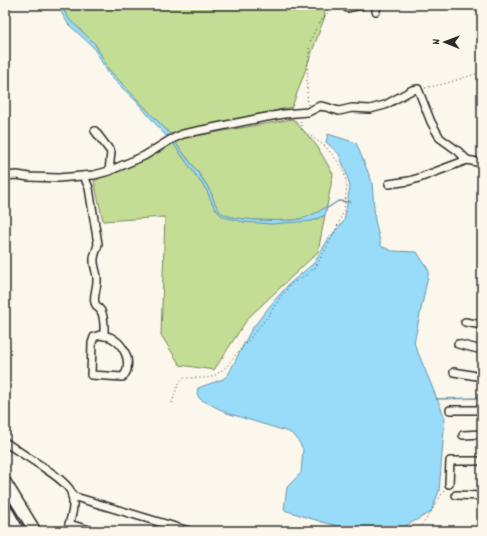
<svg xmlns="http://www.w3.org/2000/svg" width="487" height="536" font-family="Dekko,sans-serif">
  <rect width="100%" height="100%" fill="#fbf7ec"/>
  <filter id="ink" filterUnits="userSpaceOnUse"><feTurbulence type="fractalNoise" baseFrequency=".025" numOctaves="2"/><feDisplacementMap in="SourceGraphic" scale="8" xChannelSelector="R" yChannelSelector="G"/><feConvolveMatrix kernelMatrix="1 2 1 2 8 2 1 2 1" color-interpolation-filters="sRGB"/></filter>
  <g filter="url(#ink)">
    <g fill="#c3dd94" stroke="#778460">
      <path d="M60,5H324L325,16L292,107L170,134L109,70L95,44L70,20Z"/>
      <path d="M293,119L317,146L333,174L327,206C318,213 305,219 293,220C279,221 235,221 223,214C217,210 214,201 212,195C204,178 187,158 175,142L183,138Z"/>
      <path d="M173,143L207,191L214,207L220,214L244,222L312,221L325,215L318,252L248,318L214,370L180,365L161,335L165,217L103,221L94,181Z"/>
    </g>
    <g fill="#98dcfa" stroke="#6c95a7">
      <path d="M57,5H60L70,20L95,44L109,70L170,134L166,136L137,102L110,76L93,47L68,24Z"/>
      <path d="M328,134L356,143L372,182L375,220L381,246L392,251L417,252L429,271L414,343L445,418L439,491L431,512L396,531H385L351,529L322,522L284,510L287,487L301,473L303,449L296,437L289,432L227,413L200,399L197,394L198,388L223,379L228,375L251,330L273,302L289,284L314,263L329,238L344,221L350,187L346,172L339,154L326,142Z"/>
      <path d="M175,142C187,159 203,177 212,195C214,201 217,210 223,214C234,221 279,221 293,220C305,219 318,213 327,206L325,215L312,221L271,224L244,222L223,217L214,207L207,191L173,143Z"/>
    </g>
    <g fill="none" stroke-linecap="round" stroke-linejoin="round">
      <g stroke="#6c95a7" stroke-width="1.5">
        <path d="M326,209L338,201L350,202"/>
        <path d="M436,399L482,398"/>
      </g>
      <g stroke="#2b2b2b" stroke-width="10">
        <g id="minor">
          <path d="M347,8L361,5"/>
          <path d="M376,11L377,5"/>
          <path d="M95,131L111,152L109,171"/>
          <path d="M5,176L17,175L29,177L58,178L94,175L109,171L144,156L170,140L183,134L261,118L284,114L308,112L320,106L326,107L339,111L352,108L370,109L385,105L412,90L418,89L431,122L440,138L458,151L467,160L477,162L482,161"/>
          <path d="M84,176L89,188L98,244C97,250 94,254 94,259C93,267 98,273 97,281C97,288 93,297 95,303C96,306 99,308 101,311C105,318 104,328 104,336"/>
          <path d="M389,184L409,181L419,178L467,160"/>
          <path d="M465,322L482,325"/>
          <path d="M100,335C103,336 107,336 110,337C121,342 130,356 127,369C127,372 124,375 123,377L91,375L92,343L94,337Z"/>
          <path d="M458,344L482,350"/>
          <path d="M454,372L482,377"/>
          <path d="M450,410H482"/>
          <path d="M463,435L482,434"/>
          <path d="M5,442C19,453 66,478 71,492C76,505 71,518 67,531"/>
          <path d="M449,484L450,461H482"/>
          <path d="M456,495L482,496"/>
          <path d="M72,496L189,531"/>
          <path d="M69,524L93,531"/>
        </g>
      </g>
      <g stroke="#2b2b2b" stroke-width="14">
        <g id="highway">
          <path d="M5,482L35,531"/>
          <path d="M5,508L18,531"/>
        </g>
      </g>
      <g stroke="#2b2b2b" stroke-width="1" stroke-dasharray="1 3" stroke-linecap="butt">
        <path d="M425,88L447,83L482,72"/>
        <path d="M308,105C306,88 307,72 309,55C309,49 309,42 312,37C317,24 326,14 336,5"/>
        <path d="M172,403C175,394 177,384 183,378H207L214,376L226,367L269,315L279,299L291,284L306,275L315,268L334,234L344,210L347,187L344,172L340,164L326,147L302,130L300,119"/>
        <path d="M416,531L426,520L445,489"/>
      </g>
      <use href="#minor" stroke="#fbf7ec" stroke-width="7"/>
      <use href="#highway" stroke="#fbf7ec" stroke-width="11"/>
    </g>
  </g>
  <rect width="487" height="536" fill="none" stroke="#fbf7ec" stroke-width="20"/>
  <rect x="10" y="10" width="467" height="516" fill="none" stroke="#2b2b2b" stroke-width="1.5" filter="url(#ink)"/>
  <g transform="translate(445 42) rotate(271)" stroke="#fbf7ec" stroke-width="3" paint-order="stroke">
  <path d="M0-3L7 15L0 10L-7 15Z" fill="#2b2b2b"/>
  <text y="-6" font-size="11" font-weight="bold" text-anchor="middle" fill="#2b2b2b">N</text>
  </g>
</svg>
